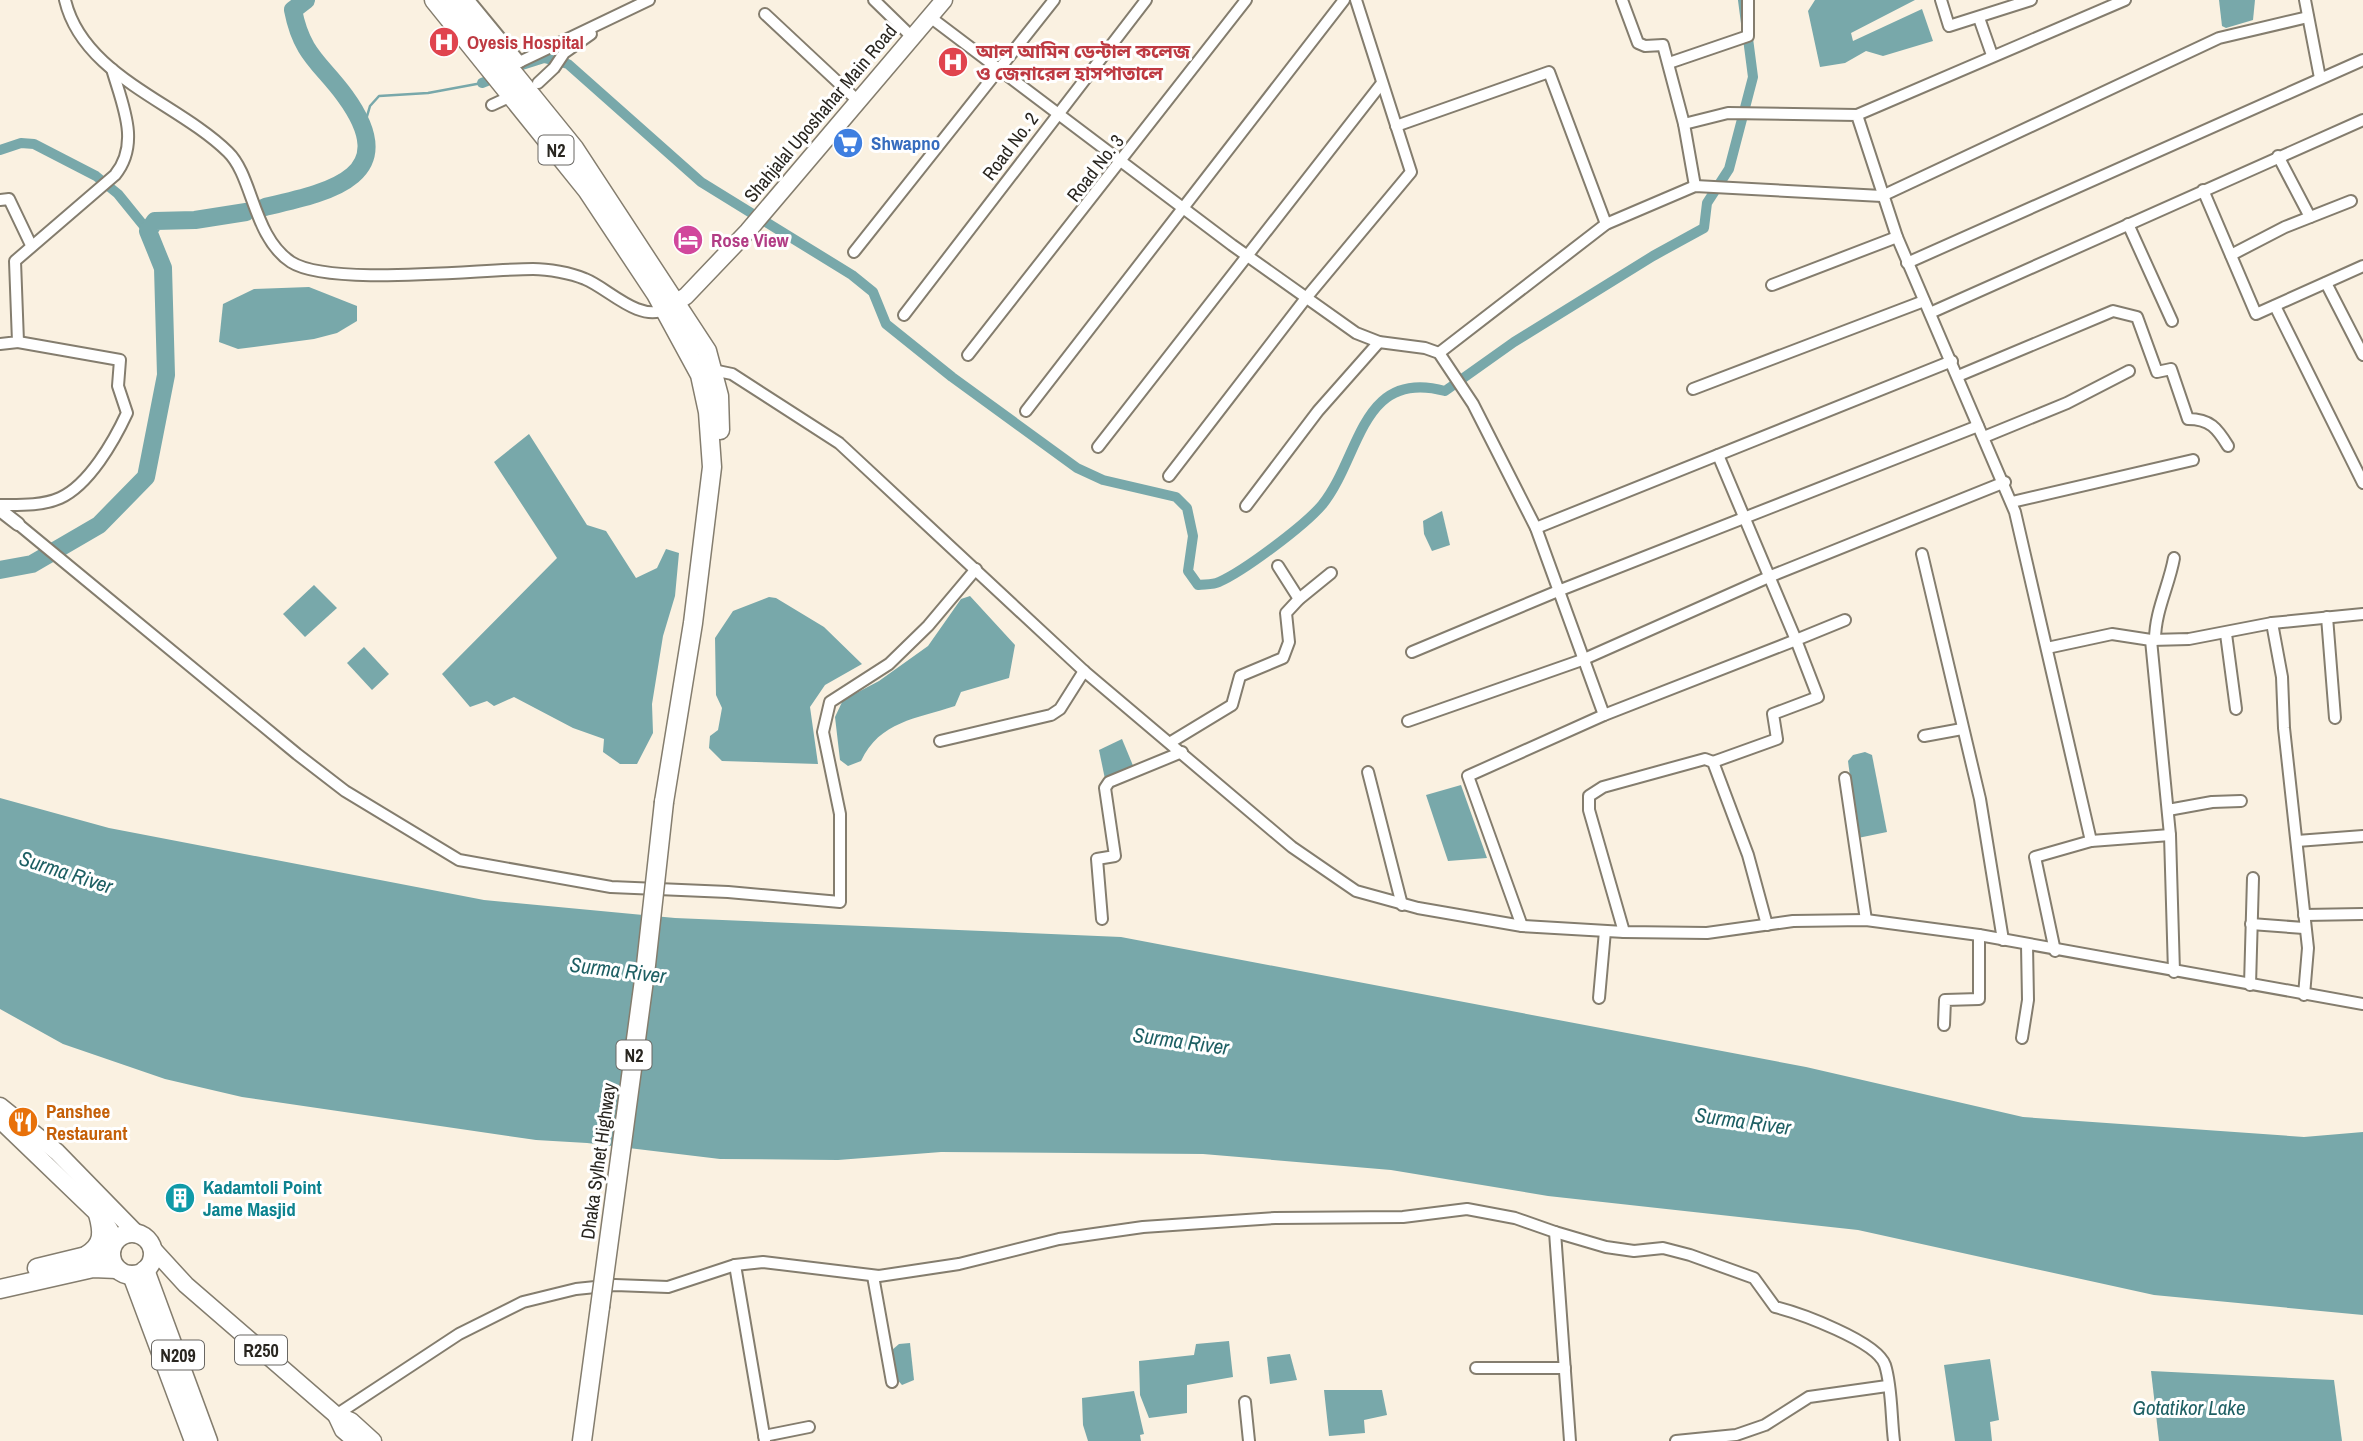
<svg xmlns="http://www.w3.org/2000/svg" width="2363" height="1441" font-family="'Archivo Narrow','Noto Sans Bengali',sans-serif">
  <rect width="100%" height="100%" fill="#faf1e1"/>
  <g fill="#78a8aa">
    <path d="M1815,0H1915L1851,33L1853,41L1922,9L1933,41L1883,56L1866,51L1845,63L1820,67L1808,11Z"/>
    <path d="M2219,0H2255L2253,20L2226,28L2222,26Z"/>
    <path d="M309,287L357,306V321L337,333L314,339L238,349L219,342L223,304L254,289Z"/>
    <path d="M529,434L587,525L606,531L636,578L657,568L666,549L679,553L675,596L663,636L652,704L653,733L637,764H620L603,752L604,739L573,728L514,697L494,706L487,701L470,707L442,674L557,558L494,462Z"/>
    <path d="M1442,511L1450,545L1432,551L1424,534L1423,521Z"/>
    <path d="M314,585L337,608L305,637L283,614Z"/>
    <path d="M970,596L1015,645L1009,678L961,692L955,706C916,719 880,721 861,761L848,766L840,760L835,717L843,700L879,681L928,646L961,599Z"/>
    <path d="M769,597L776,598L824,627L862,664L825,685L810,707L818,764L722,761L709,748L710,736L718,730L722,708L716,695L715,638L733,611Z"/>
    <path d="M364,647L389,674L372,690L347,663Z"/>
    <path d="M1122,739L1134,768L1105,779L1099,750Z"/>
    <path d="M1865,752L1872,755L1887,832L1858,838L1848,761L1853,755Z"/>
    <path d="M1461,785L1487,858L1448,861L1426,795Z"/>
    <path d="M0,798L109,828L484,900L675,918L1121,937L1806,1067L2023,1117L2304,1137L2363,1132V1315L2154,1295L1858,1230L1548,1196L1391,1170L1203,1154L941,1152L838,1160L720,1159L587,1143L536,1140L242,1097L165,1079L63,1044L0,1009Z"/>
    <path d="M1229,1341L1233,1377L1187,1385V1413L1149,1418L1140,1395L1139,1361L1194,1355L1196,1344Z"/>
    <path d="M910,1343L914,1380L902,1385L895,1377L892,1350L899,1344Z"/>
    <path d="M1290,1354L1297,1380L1270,1384L1267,1357Z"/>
    <path d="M1990,1359L1999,1420L1990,1422L1992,1441H1955L1944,1365Z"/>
    <path d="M2151,1371L2334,1380L2342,1441H2159Z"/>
    <path d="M1324,1390H1382L1387,1415L1364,1420L1365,1433L1329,1436Z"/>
    <path d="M1134,1391L1144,1434L1140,1435L1141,1441H1088L1083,1425L1082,1398Z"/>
  </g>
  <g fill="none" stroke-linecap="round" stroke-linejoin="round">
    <path stroke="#78a8aa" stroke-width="2.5" d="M363,130L370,106L379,96L428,93L482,83"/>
    <g stroke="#78a8aa" stroke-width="10">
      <path d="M522,65L544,58L568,64L701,182L852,275L873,292L886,324L952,377L1077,468L1103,480L1176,497L1187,508L1193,536L1188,571L1198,585C1204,584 1213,585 1219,582C1244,571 1304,526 1322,505C1361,457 1360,368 1445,391L1514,342L1653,256L1704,228L1707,203L1729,169L1753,77L1743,0"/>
      <path d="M482,83L487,81"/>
      <path d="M0,150L21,143L34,144L96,176L118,194L148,231"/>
    </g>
    <g stroke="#78a8aa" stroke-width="18">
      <path d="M265,207C330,192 404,177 345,96C321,63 302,56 293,10L306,0"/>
      <path d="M0,570L32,564L99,525L146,477L166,375L163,268L148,231L155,221L195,220L246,212"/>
    </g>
    <g stroke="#847d6e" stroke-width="14">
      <g id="minor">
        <path d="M65,0C83,76 177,102 228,152C253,176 253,237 291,262C330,287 480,269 533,269C548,269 571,273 585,279C608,288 639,323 666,309"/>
        <path d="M469,0L520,62"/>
        <path d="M874,0L912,37"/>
        <path d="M1622,0L1638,43L1645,46L1663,45L1684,124L1728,113L1857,115L1897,237L2015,512L2091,841L2035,857L2055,951"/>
        <path d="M1941,0L1949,26L2031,0"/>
        <path d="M2305,0L2320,78"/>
        <path d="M765,14L857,100"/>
        <path d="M930,17L1232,245L1356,333L1379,342L1425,348L1439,353L1473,404L1536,528L1604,715"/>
        <path d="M1979,18L1992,55"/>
        <path d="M1669,63L1748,36V0"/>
        <path d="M509,67L649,0"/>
        <path d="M538,83L554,68L564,53L591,34"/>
        <path d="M492,105L505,99"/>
        <path d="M1857,115L2125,0"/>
        <path d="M1684,124L1695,186"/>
        <path d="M1396,126L1549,72L1606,224"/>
        <path d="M2278,156L2310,217"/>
        <path d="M2203,190L2256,314L2363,266"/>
        <path d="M0,200L9,199L31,245"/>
        <path d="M2128,224L2172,321"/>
        <path d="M854,252L1054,0"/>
        <path d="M2231,255L2285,227L2351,201"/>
        <path d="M1907,263L2363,60"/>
        <path d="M2326,283L2363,355"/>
        <path d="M1772,285L1897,237"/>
        <path d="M2275,306L2363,483"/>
        <path d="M1930,313L2363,120"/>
        <path d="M904,315L1146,0"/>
        <path d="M0,344L18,342L15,261L115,175C141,143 122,104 112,69"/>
        <path d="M1439,353L1606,224L1695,186L1882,196L2219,38L2308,17"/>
        <path d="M968,355L1246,0"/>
        <path d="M708,372L713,370L732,374L839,443L1084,671L1292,847L1356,891L1418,908L1522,926L1624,932L1707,933L1793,921L1866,920L1979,935L2363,1004"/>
        <path d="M1958,376L2113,311L2137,317L2157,372L2171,369L2188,419C2210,419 2217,428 2228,446"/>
        <path d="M1693,389L1924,301"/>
        <path d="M1026,411L1344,0"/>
        <path d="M1984,437L2067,403L2129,371"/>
        <path d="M1098,447L1382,83"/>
        <path d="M1169,476L1306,298L1411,172L1356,0"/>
        <path d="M2012,502L2193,460"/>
        <path d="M0,505C19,505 42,506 60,498C89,485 114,441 127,413L118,386L120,360L18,342"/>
        <path d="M1246,506L1318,411L1379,342"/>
        <path d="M18,524L297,754L345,791L459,860L611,887L728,892L840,902V814L823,732L830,702L889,664L928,626L976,569"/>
        <path d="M1536,528L1952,361"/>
        <path d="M1922,554L1980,799L2003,940"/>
        <path d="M1278,566L1299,599"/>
        <path d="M2327,617L2335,718"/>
        <path d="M2272,623L2282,677L2284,728L2308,948L2304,995"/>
        <path d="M2226,634L2236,709"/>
        <path d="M2151,640L2189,639L2272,623L2363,614"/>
        <path d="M2155,640C2155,611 2169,586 2174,558"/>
        <path d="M2047,648L2112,634L2151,640L2170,835L2174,972"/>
        <path d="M1412,652L1558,591L1978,426"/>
        <path d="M1408,721L1582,660L1771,576L2005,482"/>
        <path d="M1924,736L1962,729"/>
        <path d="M940,741L1051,715L1060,709L1084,671"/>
        <path d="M1171,742L1232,705L1240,676L1283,658L1289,642L1286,613L1299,599L1331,573"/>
        <path d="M1713,762L1777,739L1773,714L1818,697L1796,640L1845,620"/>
        <path d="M1368,772L1402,905"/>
        <path d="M1845,778L1866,920"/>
        <path d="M2168,810L2212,802L2241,801"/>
        <path d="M2091,841L2170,835"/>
        <path d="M2297,841L2363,836"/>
        <path d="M2304,915L2363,914"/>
        <path d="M1102,919L1097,859L1115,856L1105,788L1109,782L1182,752"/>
        <path d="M2251,924L2304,928"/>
        <path d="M1522,926L1468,776L1604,715L1796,640L1718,455"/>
        <path d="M1624,932L1589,810V796L1603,787L1705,759L1713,762L1748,855L1767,925"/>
        <path d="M2250,985L2253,878"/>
        <path d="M1599,998L1605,931"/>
        <path d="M1944,1025L1945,1000L1979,999V935"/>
        <path d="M2022,1038L2028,1000L2027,945"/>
        <path d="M1555,1232L1606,1247L1634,1251L1663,1248L1690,1255L1754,1278L1775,1307C1799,1313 1877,1341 1885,1365C1892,1387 1891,1417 1894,1441"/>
        <path d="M735,1265L765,1441"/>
        <path d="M873,1276L892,1382"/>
        <path d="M1476,1368H1565"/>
        <path d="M1245,1402L1249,1441"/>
        <path d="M336,1415L459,1334L523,1302L576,1289L615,1285L668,1287L735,1265L763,1262L879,1276L959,1264L1059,1239L1143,1227L1275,1218L1403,1217L1467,1209L1515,1218L1555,1232L1570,1441"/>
        <path d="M764,1436L809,1427"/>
        <path d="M1676,1441L1736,1435L1765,1425L1809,1397L1887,1386"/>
      </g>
    </g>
    <g stroke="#847d6e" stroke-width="16">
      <path id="tertiary" d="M0,510L18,524"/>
    </g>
    <g stroke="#847d6e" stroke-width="19">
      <g id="primary">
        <path d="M666,309L686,296L748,231L944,0"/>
        <path d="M0,1106L57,1152L136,1233"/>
        <path d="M0,1120L104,1220L116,1240"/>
        <path d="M152,1248L186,1285L336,1415L351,1421L373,1441"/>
        <path d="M336,1415L343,1430L356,1441"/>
      </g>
    </g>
    <g stroke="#847d6e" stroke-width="21">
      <g id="trunk">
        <path d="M434,0L587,190L656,294L700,375L708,412L712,467L693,623L664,802"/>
        <path d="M454,0L574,148L707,351L719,396L720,430"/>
        <circle cx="132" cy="1254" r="21"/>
        <path d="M87,1255C104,1245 103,1232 98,1214"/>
        <path d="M37,1268L111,1250"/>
        <path d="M145,1270L208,1441"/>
        <path d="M132,1275L194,1441"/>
        <path d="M0,1289L93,1268L117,1269"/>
        <path d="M582,1441L600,1307"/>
      </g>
    </g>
    <use href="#minor" stroke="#fff" stroke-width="10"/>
    <use href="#tertiary" stroke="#fff" stroke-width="12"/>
    <use href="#primary" stroke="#fff" stroke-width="16"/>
    <use href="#trunk" stroke="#fff" stroke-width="18"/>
    <g stroke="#847d6e" stroke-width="21" stroke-linecap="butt">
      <path id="trunk-bridge" d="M600,1307L646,965L664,802"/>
    </g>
    <use href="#trunk-bridge" stroke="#fff" stroke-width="18"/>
  </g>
  <defs>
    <g id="hospital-disc" transform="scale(1.575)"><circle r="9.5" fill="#e0444e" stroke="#fff"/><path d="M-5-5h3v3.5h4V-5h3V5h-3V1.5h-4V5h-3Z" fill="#fff"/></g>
    <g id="supermarket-disc" transform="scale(1.575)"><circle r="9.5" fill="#3f7fe0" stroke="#fff"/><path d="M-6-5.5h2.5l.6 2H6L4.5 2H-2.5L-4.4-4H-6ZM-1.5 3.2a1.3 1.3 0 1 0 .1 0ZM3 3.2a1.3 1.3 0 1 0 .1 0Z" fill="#fff"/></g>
    <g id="hotel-disc" transform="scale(1.575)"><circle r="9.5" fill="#d1479c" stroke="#fff"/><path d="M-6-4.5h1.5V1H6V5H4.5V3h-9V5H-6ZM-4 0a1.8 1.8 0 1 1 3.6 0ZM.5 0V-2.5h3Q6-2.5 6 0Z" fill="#fff"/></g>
    <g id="restaurant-disc" transform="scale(1.575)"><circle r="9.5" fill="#e8710a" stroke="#fff"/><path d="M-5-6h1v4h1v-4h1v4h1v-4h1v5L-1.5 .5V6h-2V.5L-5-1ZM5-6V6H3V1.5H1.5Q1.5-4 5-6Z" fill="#fff"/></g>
    <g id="building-disc" transform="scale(1.575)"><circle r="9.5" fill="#0f9aa8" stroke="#fff"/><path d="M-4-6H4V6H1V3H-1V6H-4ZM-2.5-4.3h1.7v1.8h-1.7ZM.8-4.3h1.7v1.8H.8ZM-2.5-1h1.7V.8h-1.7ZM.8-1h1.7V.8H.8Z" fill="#fff"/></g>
  </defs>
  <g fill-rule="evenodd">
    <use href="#hospital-disc" x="444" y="42"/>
    <use href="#hospital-disc" x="953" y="62"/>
    <use href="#supermarket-disc" x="848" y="143"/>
    <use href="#hotel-disc" x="688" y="240"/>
    <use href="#restaurant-disc" x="23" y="1122"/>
    <use href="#building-disc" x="180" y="1198"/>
  </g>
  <g text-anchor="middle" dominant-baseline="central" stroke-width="6" stroke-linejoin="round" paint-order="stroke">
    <g fill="#fff" stroke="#696763" stroke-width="2">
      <rect x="538.5" y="135.5" width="35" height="29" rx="5"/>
      <rect x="616.5" y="1040.5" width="35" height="29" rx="5"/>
      <rect x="235" y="1335.5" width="52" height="29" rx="5"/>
      <rect x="152" y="1340.5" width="52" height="29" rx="5"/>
    </g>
    <g font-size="18" font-weight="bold" fill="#292620">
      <text x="556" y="150">N2</text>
      <text x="634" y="1055">N2</text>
      <text x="261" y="1350">R250</text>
      <text x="178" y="1355">N209</text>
    </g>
    <g font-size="19" font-weight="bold" fill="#be3a42" stroke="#fff" text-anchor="start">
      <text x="467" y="42">Oyesis Hospital</text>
      <text x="976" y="51">আল আমিন ডেন্টাল কলেজ<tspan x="976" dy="22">ও জেনারেল হাসপাতালে</tspan></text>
    </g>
    <g font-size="19" fill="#292620" stroke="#fff">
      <text transform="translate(820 113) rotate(-50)">Shahjalal Uposhahar Main Road</text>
      <text transform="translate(1010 146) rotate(-53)">Road No. 2</text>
      <text transform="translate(1095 168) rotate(-52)">Road No. 3</text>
      <text transform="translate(598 1161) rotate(-82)">Dhaka Sylhet Highway</text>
    </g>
    <g font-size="19" font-weight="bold" fill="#366cbe" stroke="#fff" text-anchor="start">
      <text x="871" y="143">Shwapno</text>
    </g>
    <g font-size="19" font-weight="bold" fill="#b23c85" stroke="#fff" text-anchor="start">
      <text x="711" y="240">Rose View</text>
    </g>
    <g font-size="19" font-weight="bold" fill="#c56008" stroke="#fff" text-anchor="start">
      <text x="46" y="1111">Panshee<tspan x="46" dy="22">Restaurant</tspan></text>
    </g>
    <g font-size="19" font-weight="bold" fill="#0d838f" stroke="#fff" text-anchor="start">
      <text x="203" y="1187">Kadamtoli Point<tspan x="203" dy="22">Jame Masjid</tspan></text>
    </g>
    <g font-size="21" font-style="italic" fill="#1d5f63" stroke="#fff">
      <text transform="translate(66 872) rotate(18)">Surma River</text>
      <text transform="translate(618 970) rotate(7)">Surma River</text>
      <text transform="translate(1181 1041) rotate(8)">Surma River</text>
      <text transform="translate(1743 1121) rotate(8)">Surma River</text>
      <text x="2189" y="1407">Gotatikor Lake</text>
    </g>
  </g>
</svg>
